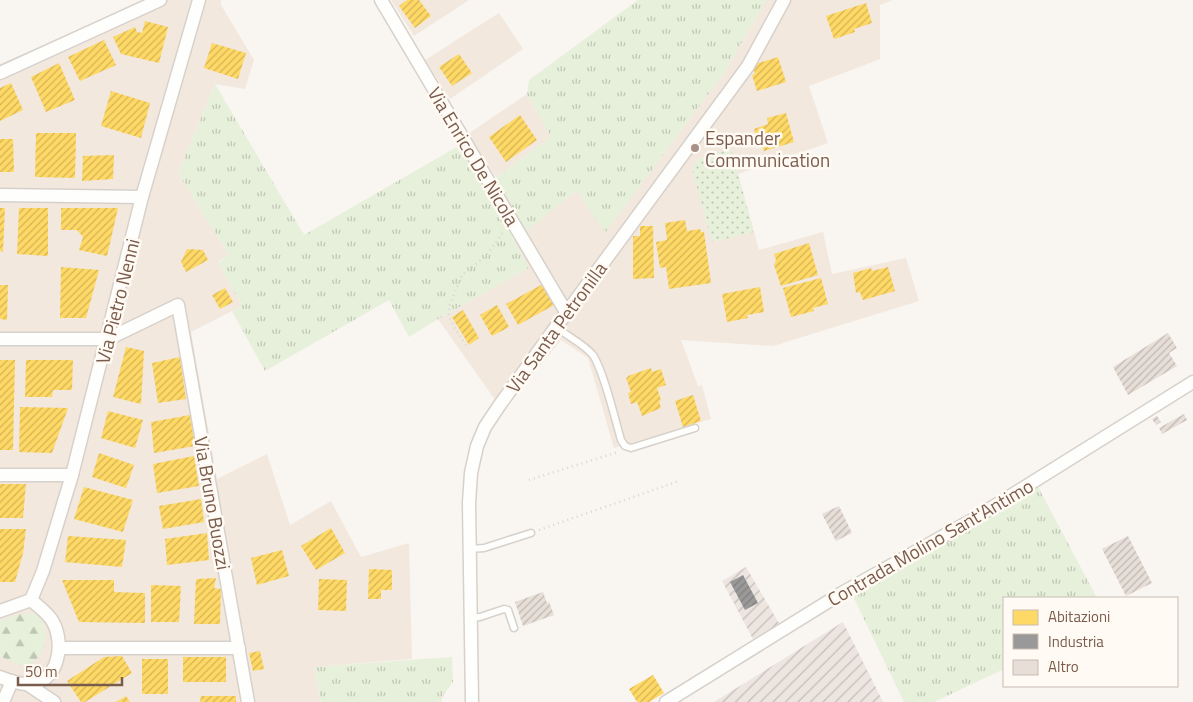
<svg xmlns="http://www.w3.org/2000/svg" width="1193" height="702" font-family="'Titillium Web',sans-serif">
  <defs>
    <pattern id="industrial-furrows" width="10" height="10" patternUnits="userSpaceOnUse" patternTransform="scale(1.25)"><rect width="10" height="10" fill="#ede5e0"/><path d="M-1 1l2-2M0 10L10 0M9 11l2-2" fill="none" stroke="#c5bdb8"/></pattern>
    <pattern id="grass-tufts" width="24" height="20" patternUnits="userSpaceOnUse" patternTransform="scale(1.25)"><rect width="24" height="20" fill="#e7f0db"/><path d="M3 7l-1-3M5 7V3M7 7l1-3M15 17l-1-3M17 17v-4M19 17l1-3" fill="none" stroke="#c0c6b4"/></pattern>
    <pattern id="forest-firs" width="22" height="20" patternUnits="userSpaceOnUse" patternTransform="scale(1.25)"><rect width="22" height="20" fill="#e7f0db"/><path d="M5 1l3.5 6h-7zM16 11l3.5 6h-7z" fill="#c0c6b4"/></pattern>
    <pattern id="park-dots" width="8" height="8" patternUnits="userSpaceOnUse" patternTransform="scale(1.25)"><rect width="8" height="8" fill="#e7f0db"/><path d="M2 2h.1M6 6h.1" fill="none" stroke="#c0c6b4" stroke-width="1.8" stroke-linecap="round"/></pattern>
    <pattern id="homes-hatch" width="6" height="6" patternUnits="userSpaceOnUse" patternTransform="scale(1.25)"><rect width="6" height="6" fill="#ffd966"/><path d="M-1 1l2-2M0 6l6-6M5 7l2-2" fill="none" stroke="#d3b356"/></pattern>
    <pattern id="industry-hatch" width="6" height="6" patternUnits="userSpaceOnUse" patternTransform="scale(1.25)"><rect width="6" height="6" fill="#999"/><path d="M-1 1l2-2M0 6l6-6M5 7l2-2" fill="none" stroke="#82807f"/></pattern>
    <pattern id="building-hatch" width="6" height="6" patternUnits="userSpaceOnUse" patternTransform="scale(1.25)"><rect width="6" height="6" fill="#e6ded7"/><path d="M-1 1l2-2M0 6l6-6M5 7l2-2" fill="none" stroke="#bfb7b1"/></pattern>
  </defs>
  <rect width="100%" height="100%" fill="#f9f5f0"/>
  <g fill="#f2e8de">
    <path d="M148,0H221V5L254,60L245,89L215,84L178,173L229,255L218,262L242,306L191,332L217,479L267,454L290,525L331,501L361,557L409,543L412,659L314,667L321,702H0V64Z"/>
    <path d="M391,0H469L414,36Z"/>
    <path d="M766,0H893L880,5V59L809,86L828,143L738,174L759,250L823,232L832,274L906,258L919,301L773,346L681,340L698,386L702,385L711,419L614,448L588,358L561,340L503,411L438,319L528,268L514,240L577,190L605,232L724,73Z"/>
    <path d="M499,13L523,49L450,99L425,60Z"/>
    <path d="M527,94L551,137L496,177L468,134Z"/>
  </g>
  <g fill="url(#industrial-furrows)">
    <path d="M746,567L780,625L754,641L722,581Z"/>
    <path d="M843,622L883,702H714Z"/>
  </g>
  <g fill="url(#grass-tufts)">
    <path d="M638,0H766L724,73L605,233L577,190L525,232L496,177L551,137L527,94L529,80Z"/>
    <path d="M215,84L304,235L462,144L529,268L438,319L409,337L389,300L265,371L232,311L242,306L218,263L229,255L178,173Z"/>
    <path d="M1037,485L1097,598H1004V669L934,702H904L851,592Z"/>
    <path d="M452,657L453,682L444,694L441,702H321L314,667Z"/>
  </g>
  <path fill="url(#forest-firs)" d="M19,614C23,614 30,613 35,614C54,621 45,663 26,665C17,665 8,660 0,656V621Z"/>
  <path fill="url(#park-dots)" d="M731,149L754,232L712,242L692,169L698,159Z"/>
  <g fill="url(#homes-hatch)">
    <path d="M407,0H419L431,16L415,28L399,6Z"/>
    <path d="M866,3L872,23L854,29L855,32L834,39L826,16Z"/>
    <path d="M145,21L168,27L159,63L121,54L113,37L135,27L137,32L142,33Z"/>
    <path d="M104,40L116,65L80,81L68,57Z"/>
    <path d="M212,43L246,53L238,79L204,68Z"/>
    <path d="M459,54L472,73L452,86L439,67Z"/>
    <path d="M778,57L786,82L757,91L752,75L755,74L752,65Z"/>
    <path d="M59,63L75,100L46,112L31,77Z"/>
    <path d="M11,83L23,110L0,121V88Z"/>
    <path d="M111,91L150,103L141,138L101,126Z"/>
    <path d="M786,113L794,142L764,151L761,142L758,143L754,129L768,124L767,118Z"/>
    <path d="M520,115L537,140L506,162L489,137Z"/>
    <path d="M36,133H76L75,178L35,177Z"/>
    <path d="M0,139H13L14,172H0Z"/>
    <path d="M114,155L113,179L82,181L83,156Z"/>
    <path d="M0,208H5L3,252L0,251Z"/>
    <path d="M19,208H48V256L17,254Z"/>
    <path d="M61,208H118L107,256L79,250L83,237L77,230H61Z"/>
    <path d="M685,220L687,231L700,229L701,232H704L711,283L669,289L666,267L660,268L656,242L667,240L665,223Z"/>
    <path d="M640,226H653L654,278L633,279V236H640Z"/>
    <path d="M809,243L818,275L781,286L774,265L776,260L774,254Z"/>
    <path d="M187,249L203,250L208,260L186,272L181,262Z"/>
    <path d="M61,267L99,270L86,318H60Z"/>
    <path d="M888,267L895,291L863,300L860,292L856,293L853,273L871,268L872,271Z"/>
    <path d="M821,278L828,304L813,308L814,311L791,317L783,288Z"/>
    <path d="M543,284L554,305L518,325L506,304Z"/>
    <path d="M0,285H8L7,320L0,319Z"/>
    <path d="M760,287L764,312L747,315L748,318L727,322L722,294Z"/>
    <path d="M225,288L233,302L220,309L212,295Z"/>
    <path d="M497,305L509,327L492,336L480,315Z"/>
    <path d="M463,310L479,338L469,345L452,317Z"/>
    <path d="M126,347L144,351L141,404L113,397Z"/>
    <path d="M180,357L186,399L158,403L152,363Z"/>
    <path d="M0,360H15L13,450H0Z"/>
    <path d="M26,360H73L72,390H53L52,397H25Z"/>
    <path d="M651,368L652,372L661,369L666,385L657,388L661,400L659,401L661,408L642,416L637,402L631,404L628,393L631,392L626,378L628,377V376Z"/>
    <path d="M693,395L701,421L683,427L675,401Z"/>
    <path d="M20,407L68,408L52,453L19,452Z"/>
    <path d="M108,411L143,420L135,448L101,438Z"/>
    <path d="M190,415L195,446L154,453L151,422Z"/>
    <path d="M99,453L134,465L126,488L92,477Z"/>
    <path d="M194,456L199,486L157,493L153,464Z"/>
    <path d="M0,484H26L23,518H0Z"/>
    <path d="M84,487L133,500L123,532L74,519Z"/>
    <path d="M201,499L204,522L163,529L159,506Z"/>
    <path d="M331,528L345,553L316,570L301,546Z"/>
    <path d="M0,529H26L23,553L15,582H0Z"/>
    <path d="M207,533L209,560L167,565L165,539Z"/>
    <path d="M68,536L126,540L122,567L65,562Z"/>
    <path d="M282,550L289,576L257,585L251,558Z"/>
    <path d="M369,569L392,570V590H381V599H368Z"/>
    <path d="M216,578L214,588L221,589L220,624H194L196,579Z"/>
    <path d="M319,579L347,580L346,611L318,610Z"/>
    <path d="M62,580H114V592L145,593V623L79,622Z"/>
    <path d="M151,585L181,586L179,622H151Z"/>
    <path d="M260,651L264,669L253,671L249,653Z"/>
    <path d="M122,656L132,673L85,702H81L67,681L104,657Z"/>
    <rect x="183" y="657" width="43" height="25"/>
    <rect x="142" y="659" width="26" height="35"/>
    <path d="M653,675L664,693L649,702H637L629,689Z"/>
    <path d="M126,696L130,702H116Z"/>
    <path d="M201,696H236V702H200Z"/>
  </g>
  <path fill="url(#industry-hatch)" d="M743,575L758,603L745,610L730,582Z"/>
  <g fill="url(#building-hatch)">
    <path d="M1168,333L1177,348L1169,353L1177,366L1128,395L1113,367Z"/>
    <path d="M1184,414L1187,420L1162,434L1159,428Z"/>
    <path d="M1157,416L1161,422L1156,425L1152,419Z"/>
    <path d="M839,506L852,533L836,541L822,514Z"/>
    <path d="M1128,536L1152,583L1126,596L1102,549Z"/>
    <path d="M543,592L547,603L549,602L554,615L523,626L515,602Z"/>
  </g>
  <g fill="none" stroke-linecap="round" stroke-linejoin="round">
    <g stroke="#d7d1cb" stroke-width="9">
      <g id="lane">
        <path d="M556,327C567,336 584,344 593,355C604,372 615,419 621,440L625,446L631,448L695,428"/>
        <path d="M469,549L484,548L531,533"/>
        <path d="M470,618L480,617L504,609L508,610L514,628"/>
      </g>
    </g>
    <g stroke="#d7d1cb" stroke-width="15">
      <g id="street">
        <path d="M381,0L566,312"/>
        <path d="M0,73L160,0"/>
        <path d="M0,195L142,197"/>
        <path d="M0,339H108L178,305L248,702"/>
        <path d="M0,475H72"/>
        <path d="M31,600L43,571L72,475L142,197L199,0"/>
        <path d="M0,611L31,600C38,606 48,613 53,622C65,644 59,685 26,684C17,684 8,680 0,677"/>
        <path d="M60,648H239"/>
        <path d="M27,684L54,702"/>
        <path d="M3,702L12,681"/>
        <path d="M472,702L469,503L471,473L477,446L485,427L499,406L556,327L748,66L784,0"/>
        <path d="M666,702L842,593L972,520L1193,382"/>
      </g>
    </g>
    <g stroke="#dcd5d0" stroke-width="2.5" stroke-dasharray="1 4" stroke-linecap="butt">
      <path d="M466,345L455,329L449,317V306L462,275L486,256L504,231"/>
      <path d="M529,480L618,452"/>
      <path d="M539,530L679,481"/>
    </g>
    <use href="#lane" stroke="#fefefd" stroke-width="6"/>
    <use href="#street" stroke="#fefefd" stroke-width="12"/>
  </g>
  <circle fill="#a69286" stroke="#fffaf3" stroke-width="2" cx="695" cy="148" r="5"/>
  <g text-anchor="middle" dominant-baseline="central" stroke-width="5" stroke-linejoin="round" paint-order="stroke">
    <g font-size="19" fill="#7a5c4d" stroke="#fffaf3" text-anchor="start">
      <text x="705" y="137">Espander<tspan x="705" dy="22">Communication</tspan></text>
    </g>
    <g font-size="19" fill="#7a5c4d" stroke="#fffaf3">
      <text transform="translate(474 156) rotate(59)">Via Enrico De Nicola</text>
      <text transform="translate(117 301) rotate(-76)">Via Pietro Nenni</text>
      <text transform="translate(556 327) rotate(-54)">Via Santa Petronilla</text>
      <text transform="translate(213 503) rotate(80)">Via Bruno Buozzi</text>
      <text transform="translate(930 542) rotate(-30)">Contrada Molino Sant'Antimo</text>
    </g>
  </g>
  <rect x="1003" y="597" width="175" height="90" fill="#fffaf3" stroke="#cabbb1"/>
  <rect x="1013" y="610" width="25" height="15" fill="#ffd966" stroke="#cabbb1"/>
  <text x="1048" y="622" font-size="15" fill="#7a5c4d">Abitazioni</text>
  <rect x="1013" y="634" width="25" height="15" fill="#999999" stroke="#cabbb1"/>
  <text x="1048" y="647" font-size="15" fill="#7a5c4d">Industria</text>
  <rect x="1013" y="660" width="25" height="15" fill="#e6ded7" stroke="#cabbb1"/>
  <text x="1048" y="672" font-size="15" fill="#7a5c4d">Altro</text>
  <path d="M18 677v8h104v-8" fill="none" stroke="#7a5c4d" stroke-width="2.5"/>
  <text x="25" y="677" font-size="15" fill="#7a5c4d" stroke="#fffaf3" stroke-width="4" paint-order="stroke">50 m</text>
</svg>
